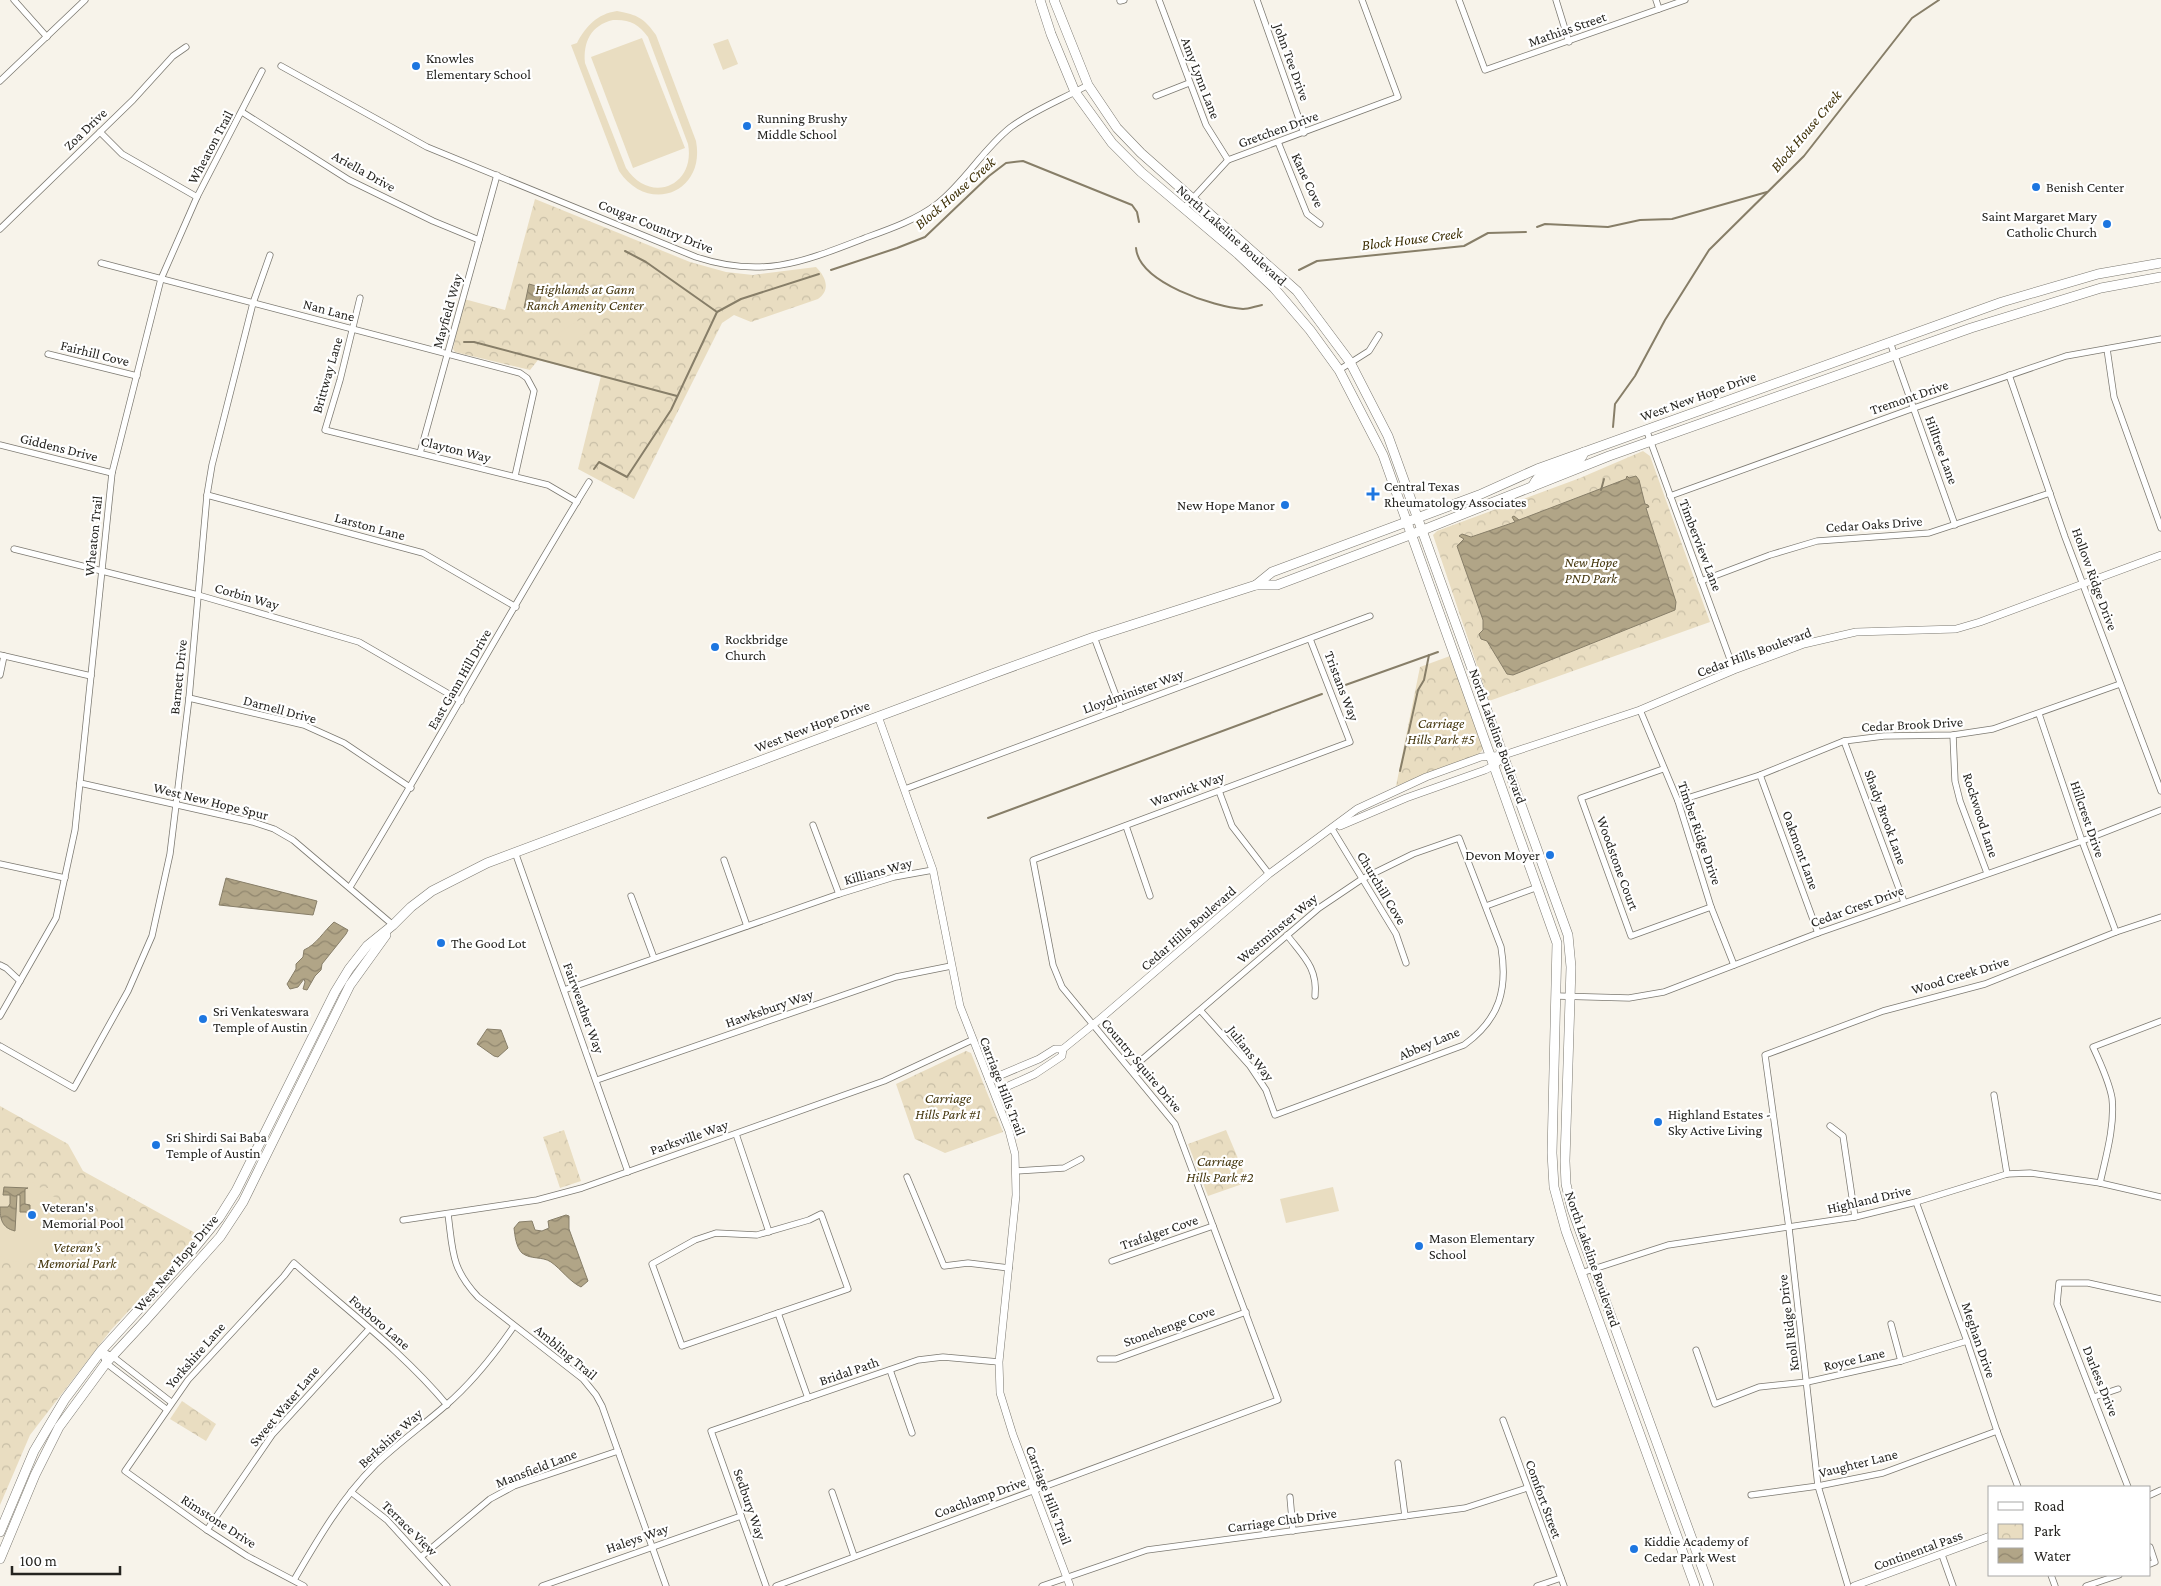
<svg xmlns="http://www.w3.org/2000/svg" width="2161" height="1586" font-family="'Crimson Pro',serif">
  <defs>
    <pattern id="park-crowns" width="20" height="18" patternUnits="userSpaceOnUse" patternTransform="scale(1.25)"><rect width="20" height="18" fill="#e9ddc1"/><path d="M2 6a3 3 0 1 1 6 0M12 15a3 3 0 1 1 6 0" fill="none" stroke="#c8bea6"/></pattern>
    <pattern id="water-waves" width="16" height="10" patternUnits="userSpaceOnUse" patternTransform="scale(1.25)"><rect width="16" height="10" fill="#b1a587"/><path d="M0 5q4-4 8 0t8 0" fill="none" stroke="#90866e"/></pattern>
  </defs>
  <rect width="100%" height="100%" fill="#f7f3ea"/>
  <g fill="url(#park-crowns)">
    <path d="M535,199L690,262L726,272L753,275L816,267C826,277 831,290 818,299L751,322L734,315L722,323L634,499L578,469L601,376L538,360L530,370L455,352L453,349L464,299L505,310Z"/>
    <path d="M1643,451L1650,456L1710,622L1489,701L1433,535L1437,531L1580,478Z"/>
    <path d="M1450,656L1483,746L1482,751L1477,755L1396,786L1420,667Z"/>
    <path d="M966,1051L971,1053L1003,1132L945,1153L915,1139L896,1084Z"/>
    <path d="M0,1106L68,1144L83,1171L199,1235L111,1330L30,1435L0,1505Z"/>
    <path d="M564,1130L581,1181L560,1188L543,1137Z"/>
    <path d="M1226,1130L1248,1182L1208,1196L1188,1144Z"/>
    <path d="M182,1401L216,1424L206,1441L170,1419Z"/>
  </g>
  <g fill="#e9ddc1" fill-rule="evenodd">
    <path d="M617,11C638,15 644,18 656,35L696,141C706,193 648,215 619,171L571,45L577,43C586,26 597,14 617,11ZM613,20C629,19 639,24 648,37L688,144C696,186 650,205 626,168L585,63C583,42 591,25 613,20Z"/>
    <path d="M642,38L685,148L633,168L591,57Z"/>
    <path d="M728,39L738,64L723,70L713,44Z"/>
    <path d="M581,319L589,332L566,345L558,333Z"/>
    <path d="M16,1177L30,1178V1182L34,1183L35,1187L48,1188V1196L56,1197C76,1224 52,1265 19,1262C12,1262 6,1259 0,1256V1183Z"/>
    <path d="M1333,1187L1339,1211L1286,1223L1280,1199Z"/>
  </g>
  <g fill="url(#water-waves)" stroke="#877e68">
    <path d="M529,284L543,288L537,311L524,308Z"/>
    <path d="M1627,476L1629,478L1636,476L1639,480L1645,504L1648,505L1649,507L1646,508L1676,602L1675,610L1513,675L1507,674L1487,641L1481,639L1479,634L1483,630V620L1457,546L1464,539L1459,536L1462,534L1471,537L1515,522L1512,517L1514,516L1519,520L1626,479Z"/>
    <path d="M226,878L317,901L313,915L219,905Z"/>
    <path d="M334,922L348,930L346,934L322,964L321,970L315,976L307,990L303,989L305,982L304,979L298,987L290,989L287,984L296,969V964L303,957L304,950C317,944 323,932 334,922Z"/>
    <path d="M487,1029L501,1030L508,1048L498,1057L494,1056L477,1044Z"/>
    <path d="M4,1187L28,1188L25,1189V1204L30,1205V1212L28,1215L26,1212H20V1195H17L15,1231C2,1228 0,1219 0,1207H8L10,1204V1195H3Z"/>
    <path d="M566,1215L569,1216V1229L588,1281L581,1287C570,1282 561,1269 551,1262C542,1256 531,1260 522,1253C516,1247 515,1236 514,1228L519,1222L532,1221L535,1230L542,1231L549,1228L548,1221Z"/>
  </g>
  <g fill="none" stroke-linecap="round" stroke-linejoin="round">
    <g stroke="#877e68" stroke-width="2">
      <path d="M1537,227L1545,224L1608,227L1640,220L1672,219L1767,192"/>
      <path d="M1136,248C1139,283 1214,307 1243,309C1249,309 1256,306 1262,305"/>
      <path d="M625,251L646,262L717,312"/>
      <path d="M831,270L897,248L925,237L989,176L1006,163L1023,161L1132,205L1137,212L1139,222"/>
      <path d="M1299,270L1317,261L1464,246L1488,233L1526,232"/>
      <path d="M717,312L741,299L819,274"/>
      <path d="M464,342H474L677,396"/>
      <path d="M1613,427L1615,404L1635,376L1665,320L1709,250L1804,156L1912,18L1939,0"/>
      <path d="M594,469L599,462L627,477L671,410L717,312"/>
      <path d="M1601,490L1604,479"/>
      <path d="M1337,688L1438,652"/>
      <path d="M1400,771L1418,690L1424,680L1429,655"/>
      <path d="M988,818L1322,694"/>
    </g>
    <g stroke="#7c7971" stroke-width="7">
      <g id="minor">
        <path d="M14,0L47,37"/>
        <path d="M1159,0L1206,125L1228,160"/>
        <path d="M1257,0L1304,133"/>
        <path d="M1459,0L1485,70L1685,0"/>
        <path d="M1556,0L1569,42"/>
        <path d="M1656,0L1659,9"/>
        <path d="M1120,1L1124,0"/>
        <path d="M281,66L427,147L696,257C763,279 803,262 865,238C890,229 916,220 937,204C965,182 983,149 1011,127C1034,110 1063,99 1088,85"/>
        <path d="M0,81L85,0"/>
        <path d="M1156,96L1189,83"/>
        <path d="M242,112L349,180L433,221L479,240"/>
        <path d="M100,132L122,154L197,197"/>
        <path d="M1278,142L1307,214L1320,224"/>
        <path d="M1183,209L1228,160L1398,97L1362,0"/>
        <path d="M0,229L133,100L173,56L186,47"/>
        <path d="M101,263L520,373L527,378L534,391L515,476"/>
        <path d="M360,298L340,380L325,430L548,485L577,502"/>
        <path d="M1890,342L1955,525"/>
        <path d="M2107,349L2114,397L2161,528"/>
        <path d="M48,354L137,376"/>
        <path d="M1339,370L1369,351L1379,335"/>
        <path d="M2009,375L2065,537L2161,791"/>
        <path d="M1646,429L1734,670"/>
        <path d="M0,445L112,473"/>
        <path d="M420,453L497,175"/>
        <path d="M207,495L423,553L516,607"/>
        <path d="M1670,496L1914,408L2066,356L2161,339"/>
        <path d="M14,549L198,595L359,642L461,701"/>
        <path d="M1701,581L1770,555L1817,541L1929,533L2050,493"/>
        <path d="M1094,637L1121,709"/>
        <path d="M0,655L91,676"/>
        <path d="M0,675L4,656"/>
        <path d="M189,698L304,725L344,743L411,788"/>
        <path d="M1640,710L1678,801L1711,907L1734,965"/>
        <path d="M2039,714L2082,841L2116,932"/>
        <path d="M1953,735L1955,781L1960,801L1987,873"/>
        <path d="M1844,741L1904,902"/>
        <path d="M1663,769L1581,798L1631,936L1711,907"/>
        <path d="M1760,775L1818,933"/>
        <path d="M80,783L253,822L274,829L293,840L393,925"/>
        <path d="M905,789L1370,616"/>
        <path d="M1219,791L1232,826L1269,874"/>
        <path d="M1678,801L1760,775L1844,741L1884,736L1953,735L1993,729L2120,684"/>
        <path d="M813,825L839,894"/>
        <path d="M1126,826L1150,896"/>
        <path d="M1332,829L1396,934L1406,963"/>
        <path d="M515,852L628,1172"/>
        <path d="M724,860L747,926"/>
        <path d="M0,864L65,878"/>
        <path d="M350,887C432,753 507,615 589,482"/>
        <path d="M631,896L654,958"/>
        <path d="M1486,906L1538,887"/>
        <path d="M1287,935C1303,956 1318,968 1315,996"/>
        <path d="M0,965L6,968L20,981"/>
        <path d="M564,990L839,894L894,877L933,870"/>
        <path d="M1557,996L1629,998L1664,992L1818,933L2082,841L2161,810"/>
        <path d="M0,1016L56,918L75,830L112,473L161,279L197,197L262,71"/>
        <path d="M0,1046L74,1088L128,991L152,936L170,854L189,698L207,495L212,465L253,303L270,255"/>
        <path d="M1131,1069L1319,908L1362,879L1413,854L1459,838L1501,947C1508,989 1500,1019 1464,1045L1275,1115L1266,1090L1250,1066L1200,1010"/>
        <path d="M597,1080L896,977L951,966"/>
        <path d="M1994,1095L2007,1174"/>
        <path d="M1830,1126L1843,1136L1855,1217"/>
        <path d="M736,1134L769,1232"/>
        <path d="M1016,1171L1064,1168L1081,1159"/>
        <path d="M907,1177L944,1266L968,1263L1009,1268"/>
        <path d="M2100,1183C2106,1156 2115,1126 2112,1098C2109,1081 2100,1062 2093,1047L2161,1021"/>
        <path d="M1916,1202L1967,1341L1997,1431L2018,1487"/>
        <path d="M448,1214C453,1252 451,1268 478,1297L583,1379L596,1395L602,1406L666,1586"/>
        <path d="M821,1214L848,1289L682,1346L652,1264L695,1240L716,1233L757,1235L809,1220Z"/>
        <path d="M403,1220L537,1200L582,1188L884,1081L972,1040"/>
        <path d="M1112,1261L1213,1226"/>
        <path d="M1581,1273L1668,1245L1855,1217L1916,1202L2007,1174L2030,1173L2100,1183L2161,1197"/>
        <path d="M778,1313L808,1398"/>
        <path d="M1891,1324L1901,1361"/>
        <path d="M1696,1350L1715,1404L1759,1387L1807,1382L1901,1361L1967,1341"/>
        <path d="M101,1351L106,1363L166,1409"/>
        <path d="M101,1351L112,1356L171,1402"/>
        <path d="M1100,1359H1116L1246,1312"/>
        <path d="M890,1370L912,1433"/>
        <path d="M2094,1397L2118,1389"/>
        <path d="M1503,1420L1564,1586"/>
        <path d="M1398,1463L1405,1516"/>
        <path d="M2128,1487L2057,1304L2059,1283H2088L2161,1299"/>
        <path d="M351,1492L387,1520L447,1586"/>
        <path d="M832,1492L854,1556"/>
        <path d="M1751,1495L1818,1486L1883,1473L1997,1431"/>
        <path d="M2150,1495L2161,1490"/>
        <path d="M1290,1497L1293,1531"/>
        <path d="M207,1530L272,1435L369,1329"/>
        <path d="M2150,1547L2155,1562L2150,1564"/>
        <path d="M1942,1555L1953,1586"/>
        <path d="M422,1556L490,1499L514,1486L618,1451"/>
        <path d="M2051,1575L2055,1586"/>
        <path d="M294,1580C318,1539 341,1499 375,1465C397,1444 422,1426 445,1406C472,1383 494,1355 514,1326"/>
        <path d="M304,1586L247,1556L207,1530L125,1471L188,1380L284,1276L294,1263C345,1309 402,1351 447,1405"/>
        <path d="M542,1586L741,1516"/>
        <path d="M766,1586L711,1431L918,1360L943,1357L999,1362"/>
        <path d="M776,1586L1278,1400L1175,1124L1062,987L1053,965L1033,860L1350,742L1310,639"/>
        <path d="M1042,1586L1147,1550L1465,1508L1527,1488"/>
        <path d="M1537,1586L1561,1578"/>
        <path d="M1848,1586L1818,1486L1789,1228L1765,1055L1883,1011L1985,984L2116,932L2161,917"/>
        <path d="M2086,1586L2119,1575"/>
      </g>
    </g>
    <g stroke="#7c7971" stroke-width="8">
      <g id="tertiary">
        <path d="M878,716L933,870L960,1006L1009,1131L1015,1154L1016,1195L999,1362L1000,1393L1013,1435L1070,1586"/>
        <path d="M1340,826L1406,798L1485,770L1495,765L1504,755"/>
        <path d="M989,1080L1039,1059L1055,1049H1063L1100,1019L1269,874L1357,809L1426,777L1481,757L1504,755L1640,710L1734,670L1804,644L1856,632L1956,629L1980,622L2161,555"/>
        <path d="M995,1092L1035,1074L1062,1056L1063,1049"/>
        <path d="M1854,1586L1990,1536"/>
      </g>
    </g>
    <g stroke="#7c7971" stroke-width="10">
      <g id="secondary">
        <path d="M1040,0L1051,34L1075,92L1112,143L1141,172L1238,254L1274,288L1310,330L1339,370L1383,455L1557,943L1552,1153L1554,1187L1566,1231L1695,1586"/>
        <path d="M1054,0L1088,85L1117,128L1141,153L1297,291L1350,362L1388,436L1568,935L1571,967L1565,1161L1566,1184L1572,1209L1709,1586"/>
        <path d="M1532,487C1534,484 1536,479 1539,477C1551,467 1579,470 1584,452"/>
        <path d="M1256,585L1272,572L1479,495L1537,469L2002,302L2098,274L2161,263"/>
        <path d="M0,1532L34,1451L65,1399L101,1351L192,1251L219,1218L236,1191L335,992L349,969L367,946L393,925L411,907L432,891L487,863L992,674L1094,637L1256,585H1277L1423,530L1609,456L1971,328L2101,288L2161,277"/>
        <path d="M0,1559L35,1475L59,1427L106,1363L145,1321L220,1237L243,1202L350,985L386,935"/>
      </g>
    </g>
    <use href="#minor" stroke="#fff" stroke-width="5.5"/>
    <use href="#tertiary" stroke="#fff" stroke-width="7"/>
    <use href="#secondary" stroke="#fff" stroke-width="9"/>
  </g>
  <g fill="#1d76e0" stroke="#fff" stroke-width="2">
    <circle cx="416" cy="66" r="5"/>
    <circle cx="747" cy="126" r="5"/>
    <circle cx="2036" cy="187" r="5"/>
    <circle cx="2107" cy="224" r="5"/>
    <path d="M1370.5 486.5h5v5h5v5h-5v5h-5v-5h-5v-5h5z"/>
    <circle cx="1285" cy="505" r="5"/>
    <circle cx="715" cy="647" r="5"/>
    <circle cx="1550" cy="855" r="5"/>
    <circle cx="441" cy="943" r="5"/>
    <circle cx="203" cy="1019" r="5"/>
    <circle cx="1658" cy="1122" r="5"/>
    <circle cx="156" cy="1145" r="5"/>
    <circle cx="32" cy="1215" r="5"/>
    <circle cx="1419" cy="1246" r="5"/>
    <circle cx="1634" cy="1549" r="5"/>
  </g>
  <g text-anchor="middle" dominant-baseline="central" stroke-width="4.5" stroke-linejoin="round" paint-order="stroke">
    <g font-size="14" fill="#252420" stroke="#fff">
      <text transform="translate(1567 29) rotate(-19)">Mathias Street</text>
      <text transform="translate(1292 62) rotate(70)">John Tee Drive</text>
      <text transform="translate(1201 78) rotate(69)">Amy Lynn Lane</text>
      <text transform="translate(85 129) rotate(-44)">Zoa Drive</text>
      <text transform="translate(1278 129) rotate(-20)">Gretchen Drive</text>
      <text transform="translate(210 147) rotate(-62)">Wheaton Trail</text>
      <text transform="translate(364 171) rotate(29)">Ariella Drive</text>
      <text transform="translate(1308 180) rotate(65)">Kane Cove</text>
      <text transform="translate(656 226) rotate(22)">Cougar Country Drive</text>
      <text transform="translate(1232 235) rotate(42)">North Lakeline Boulevard</text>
      <text transform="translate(329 310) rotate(15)">Nan Lane</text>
      <text transform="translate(447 311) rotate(-74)">Mayfield Way</text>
      <text transform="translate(95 353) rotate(14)">Fairhill Cove</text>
      <text transform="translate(327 375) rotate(-74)">Brittway Lane</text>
      <text transform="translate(1698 396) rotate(-20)">West New Hope Drive</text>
      <text transform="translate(1909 397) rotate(-19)">Tremont Drive</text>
      <text transform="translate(59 447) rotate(14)">Giddens Drive</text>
      <text transform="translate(456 449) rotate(14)">Clayton Way</text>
      <text transform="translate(1942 450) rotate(70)">Hilltree Lane</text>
      <text transform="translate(1874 524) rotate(-4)">Cedar Oaks Drive</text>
      <text transform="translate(370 526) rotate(15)">Larston Lane</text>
      <text transform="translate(93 536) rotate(-84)">Wheaton Trail</text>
      <text transform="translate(1701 545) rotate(69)">Timberview Lane</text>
      <text transform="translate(2095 579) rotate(70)">Hollow Ridge Drive</text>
      <text transform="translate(247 596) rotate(16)">Corbin Way</text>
      <text transform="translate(1754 652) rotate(-20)">Cedar Hills Boulevard</text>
      <text transform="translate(178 677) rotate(-84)">Barnett Drive</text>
      <text transform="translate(459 679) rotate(-60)">East Gann Hill Drive</text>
      <text transform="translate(1342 686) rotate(69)">Tristans Way</text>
      <text transform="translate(1133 691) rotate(-20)">Lloydminister Way</text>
      <text transform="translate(280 709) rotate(15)">Darnell Drive</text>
      <text transform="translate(1912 724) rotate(-3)">Cedar Brook Drive</text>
      <text transform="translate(812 726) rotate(-21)">West New Hope Drive</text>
      <text transform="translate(1498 736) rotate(70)">North Lakeline Boulevard</text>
      <text transform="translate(1187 789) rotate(-20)">Warwick Way</text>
      <text transform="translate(211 801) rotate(14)">West New Hope Spur</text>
      <text transform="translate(1981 815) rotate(72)">Rockwood Lane</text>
      <text transform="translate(1886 817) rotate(70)">Shady Brook Lane</text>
      <text transform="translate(2088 819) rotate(71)">Hillcrest Drive</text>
      <text transform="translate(1700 833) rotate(71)">Timber Ridge Drive</text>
      <text transform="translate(1801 850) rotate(70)">Oakmont Lane</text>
      <text transform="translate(1618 863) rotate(70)">Woodstone Court</text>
      <text transform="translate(878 871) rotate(-15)">Killians Way</text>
      <text transform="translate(1382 888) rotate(59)">Churchill Cove</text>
      <text transform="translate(1857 906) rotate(-20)">Cedar Crest Drive</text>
      <text transform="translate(1188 928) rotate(-41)">Cedar Hills Boulevard</text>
      <text transform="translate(1277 928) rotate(-40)">Westminster Way</text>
      <text transform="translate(1960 975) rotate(-17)">Wood Creek Drive</text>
      <text transform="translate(584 1008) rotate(70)">Fairweather Way</text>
      <text transform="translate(769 1008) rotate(-19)">Hawksbury Way</text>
      <text transform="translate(1429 1043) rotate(-23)">Abbey Lane</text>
      <text transform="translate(1251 1053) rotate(52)">Julians Way</text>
      <text transform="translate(1142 1065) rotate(50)">Country Squire Drive</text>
      <text transform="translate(1003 1086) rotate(69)">Carriage Hills Trail</text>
      <text transform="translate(689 1137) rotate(-19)">Parksville Way</text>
      <text transform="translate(1869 1199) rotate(-13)">Highland Drive</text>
      <text transform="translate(1159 1232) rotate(-19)">Trafalger Cove</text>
      <text transform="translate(1593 1259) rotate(71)">North Lakeline Boulevard</text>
      <text transform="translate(176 1263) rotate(-50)">West New Hope Drive</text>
      <text transform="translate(380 1322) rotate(41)">Foxboro Lane</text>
      <text transform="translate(1788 1323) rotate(-97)">Knoll Ridge Drive</text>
      <text transform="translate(1169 1326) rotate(-20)">Stonehenge Cove</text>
      <text transform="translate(1979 1340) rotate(71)">Meghan Drive</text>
      <text transform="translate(566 1352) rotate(40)">Ambling Trail</text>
      <text transform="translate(195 1355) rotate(-49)">Yorkshire Lane</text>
      <text transform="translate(1854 1359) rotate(-13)">Royce Lane</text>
      <text transform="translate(849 1371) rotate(-19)">Bridal Path</text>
      <text transform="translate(2101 1381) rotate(68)">Darless Drive</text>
      <text transform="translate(284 1406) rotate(-50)">Sweet Water Lane</text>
      <text transform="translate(390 1438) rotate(-42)">Berkshire Way</text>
      <text transform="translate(1858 1463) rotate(-14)">Vaughter Lane</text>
      <text transform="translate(536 1468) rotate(-21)">Mansfield Lane</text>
      <text transform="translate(1049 1495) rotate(69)">Carriage Hills Trail</text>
      <text transform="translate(980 1497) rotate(-20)">Coachlamp Drive</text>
      <text transform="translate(1544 1499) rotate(70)">Comfort Street</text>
      <text transform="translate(750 1504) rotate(71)">Sedbury Way</text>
      <text transform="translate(1282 1520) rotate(-8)">Carriage Club Drive</text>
      <text transform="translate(219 1521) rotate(33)">Rimstone Drive</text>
      <text transform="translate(410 1528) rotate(45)">Terrace View</text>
      <text transform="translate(637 1538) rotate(-19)">Haleys Way</text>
      <text transform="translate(1918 1550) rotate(-20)">Continental Pass</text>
    </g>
    <g font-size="14" fill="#252420" stroke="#fff" text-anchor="start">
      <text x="426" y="58">Knowles<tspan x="426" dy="16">Elementary School</tspan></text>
      <text x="757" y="118">Running Brushy<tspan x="757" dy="16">Middle School</tspan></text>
      <text x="2046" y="187">Benish Center</text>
      <text x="2097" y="216" text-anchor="end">Saint Margaret Mary<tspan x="2097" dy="16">Catholic Church</tspan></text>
      <text x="1384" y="486">Central Texas<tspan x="1384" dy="16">Rheumatology Associates</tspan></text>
      <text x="1275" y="505" text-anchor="end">New Hope Manor</text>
      <text x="725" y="639">Rockbridge<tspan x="725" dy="16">Church</tspan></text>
      <text x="1540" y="855" text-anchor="end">Devon Moyer</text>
      <text x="451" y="943">The Good Lot</text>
      <text x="213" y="1011">Sri Venkateswara<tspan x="213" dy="16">Temple of Austin</tspan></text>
      <text x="1668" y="1114">Highland Estates -<tspan x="1668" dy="16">Sky Active Living</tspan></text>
      <text x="166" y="1137">Sri Shirdi Sai Baba<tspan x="166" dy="16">Temple of Austin</tspan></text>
      <text x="42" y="1207">Veteran's<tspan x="42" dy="16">Memorial Pool</tspan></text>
      <text x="1429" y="1238">Mason Elementary<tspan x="1429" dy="16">School</tspan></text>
      <text x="1644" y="1541">Kiddie Academy of<tspan x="1644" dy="16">Cedar Park West</tspan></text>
    </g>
    <g font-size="14" font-style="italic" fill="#44360d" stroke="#fff">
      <text x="585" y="289">Highlands at Gann<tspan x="585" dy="16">Ranch Amenity Center</tspan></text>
      <text x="1591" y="562">New Hope<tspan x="1591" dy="16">PND Park</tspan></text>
      <text x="1441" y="723">Carriage<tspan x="1441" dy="16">Hills Park #5</tspan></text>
      <text x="948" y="1098">Carriage<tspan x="948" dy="16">Hills Park #1</tspan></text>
      <text x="1220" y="1161">Carriage<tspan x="1220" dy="16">Hills Park #2</tspan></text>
      <text x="77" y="1247">Veteran's<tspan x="77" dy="16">Memorial Park</tspan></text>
    </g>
    <g font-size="15" font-style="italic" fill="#3b2d03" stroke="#fff">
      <text transform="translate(1806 131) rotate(-50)">Block House Creek</text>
      <text transform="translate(955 193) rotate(-41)">Block House Creek</text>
      <text transform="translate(1412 239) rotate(-7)">Block House Creek</text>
    </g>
  </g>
  <rect x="1988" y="1486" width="162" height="90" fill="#ffffff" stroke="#a8a7a6"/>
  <rect x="1998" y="1502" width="25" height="8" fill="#ffffff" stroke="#a8a7a6"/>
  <text x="2034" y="1511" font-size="15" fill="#252420">Road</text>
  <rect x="1998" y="1524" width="25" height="15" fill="url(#park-crowns)" stroke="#a8a7a6"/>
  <text x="2034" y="1536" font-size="15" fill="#252420">Park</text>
  <rect x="1998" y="1548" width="25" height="15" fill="url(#water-waves)" stroke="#a8a7a6"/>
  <text x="2034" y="1561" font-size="15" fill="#252420">Water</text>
  <path d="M12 1566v8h108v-8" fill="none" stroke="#252420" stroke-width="2.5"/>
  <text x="20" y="1566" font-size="15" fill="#252420" stroke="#ffffff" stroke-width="4" paint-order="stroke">100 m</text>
</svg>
